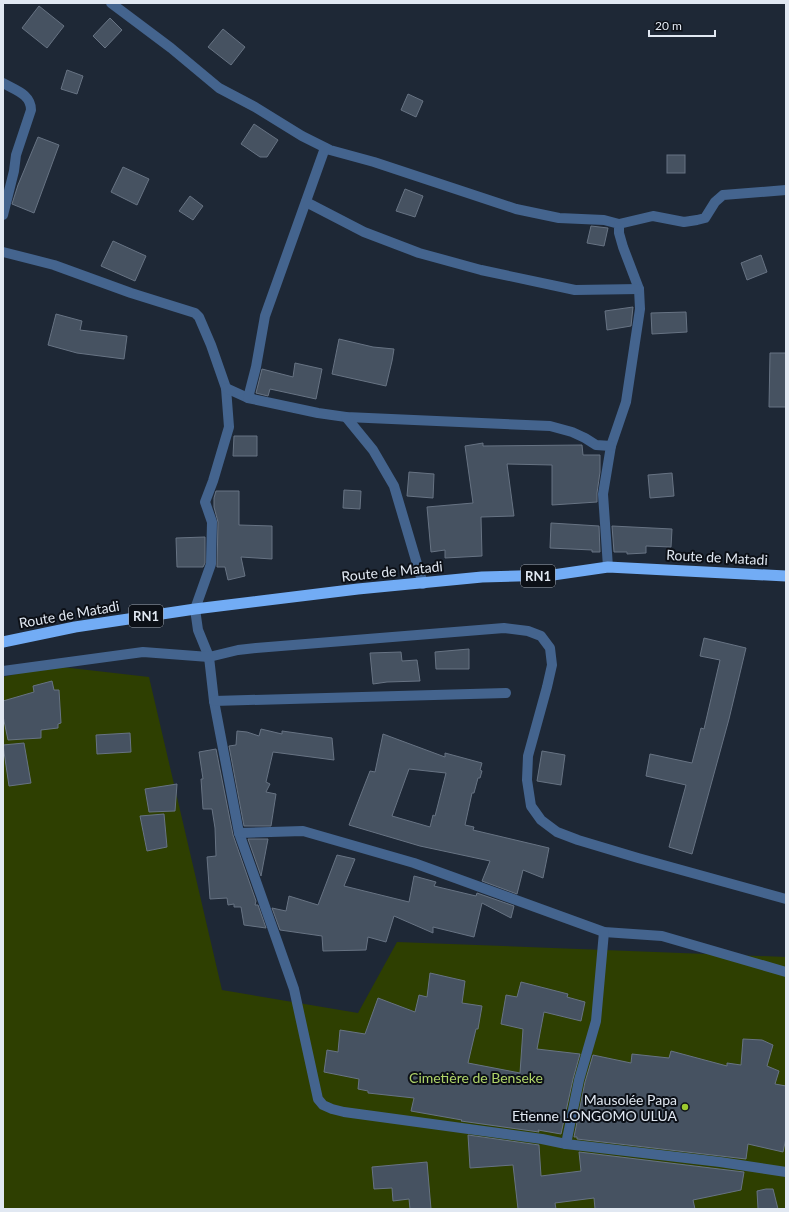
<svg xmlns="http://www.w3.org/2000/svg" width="789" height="1212" font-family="Lato,sans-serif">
  <rect width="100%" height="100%" fill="#1e2836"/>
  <path fill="#2e3f01" d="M53,666L149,677L222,990L358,1013L397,942L786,957V1209H3V677Z"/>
  <g fill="#465261" stroke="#677383" fill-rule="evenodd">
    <path d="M39,6L64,26L47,48L22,28Z"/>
    <path d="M110,18L122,30L105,48L93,36Z"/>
    <path d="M223,29L245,47L231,65L208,47Z"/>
    <path d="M67,70L83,76L77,94L61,89Z"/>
    <path d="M408,94L423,101L416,117L401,110Z"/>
    <path d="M254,124L278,140L267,157H260L241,144Z"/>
    <path d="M38,137L59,145L34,213L12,204L18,185Z"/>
    <rect x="667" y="155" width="18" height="18"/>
    <path d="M123,167L149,179L137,205L111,192Z"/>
    <path d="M405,189L423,196L415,217L396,211Z"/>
    <path d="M190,196L203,206L193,220L179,211Z"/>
    <path d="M591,226L608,228L604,246L587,243Z"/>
    <path d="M113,241L146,256L135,281L101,266Z"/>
    <path d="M761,255L767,272L747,280L741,263Z"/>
    <path d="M633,307L631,326L607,330L605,311Z"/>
    <path d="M686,312L687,332L652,334L651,313Z"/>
    <path d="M56,314L82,321L80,330L127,336L124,359L77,353L48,345Z"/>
    <path d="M339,339L373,347L394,349L392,361L386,386L332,374Z"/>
    <path d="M770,353H786V407H769Z"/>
    <path d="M295,363L322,369L316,399L270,389L268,396L256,393L262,369L293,377Z"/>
    <path d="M234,436H257V456H233Z"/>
    <path d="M483,443V446L582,445L583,455H600V472L597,493V502L552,505V465L507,464L514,516L481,517L482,556L445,558V550L431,552L427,507L473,503L465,446Z"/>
    <path d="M409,472L434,474L433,498L407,496Z"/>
    <path d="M672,473L674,496L650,498L648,475Z"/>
    <path d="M344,490L361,491L360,509L343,508Z"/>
    <path d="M216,491H239V525L272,526V559L241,557L245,576L228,580L225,567H217L218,522L214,507V498Z"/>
    <path d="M551,523L599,526L600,552H592V550L550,548Z"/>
    <path d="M612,526L672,529L671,547L646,546V553L627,554V552H614Z"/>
    <path d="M205,537V563L203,567H177L176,538Z"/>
    <path d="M704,638L746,648L729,719L692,854L669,847L686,785L646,776L650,754L692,763L701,728L704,729L720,660L700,656Z"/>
    <path d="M469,649V669H436L435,652Z"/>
    <path d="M401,652L402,661L417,660L420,681L387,682L373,684L370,653Z"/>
    <path d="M52,681L54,690H59L61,723L58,724V728L41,730V738L8,740L3,716V701L34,692L33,686Z"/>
    <path d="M261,729L282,734V731L332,738L334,760L273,752L266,782L270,784L266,792L276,794L271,826H244L229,746L236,745L237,731L247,732L259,736Z"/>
    <path d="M130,733L131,752L97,754L96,735Z"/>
    <path d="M383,734L445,757V753L482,763L480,770L482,771L480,778H478L474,793H472L465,825L474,827L473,830L549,848L543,878L523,870L517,894L482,881L490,861L420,846L349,825L370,771L375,772ZM409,769L446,773L435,816L433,815L430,827L392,816Z"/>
    <path d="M24,743L31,783L9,786L3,745Z"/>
    <path d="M216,749L233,835L256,901L255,905H258L266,928L244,925L241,907H234V904L228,905L227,898L210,899L207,857L216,856L215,828L212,809H203L201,779H203L199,752Z"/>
    <path d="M542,751L565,755L561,785L537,781Z"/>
    <path d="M177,784L175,811L149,812L145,789Z"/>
    <path d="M164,814L167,847L147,851L140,816Z"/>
    <path d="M248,839H268L261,876Z"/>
    <path d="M337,855L355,859L344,886L409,902L414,876L436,882L434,886L476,896L477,893L514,906L511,918L482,903L474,937L433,927V933L394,916L386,942L368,937L366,950L323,951L322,936L280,930L272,908L286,911L289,896L318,905Z"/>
    <path d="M430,973L465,981L462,1003L482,1006L478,1029H476L468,1063L520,1073L523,1029L501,1024L506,995L517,997L521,982L568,994L567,997L585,1002L581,1021L544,1012L537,1049L580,1054L573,1079L561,1134L538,1130L539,1132L461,1121L462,1120L411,1111L414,1098L368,1093V1091L358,1089L359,1079L324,1072L327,1050L338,1052L340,1030L365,1034L378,998L415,1012L419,995L427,997Z"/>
    <path d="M743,1039L762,1040L773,1045L767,1066L779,1071L775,1084L786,1086V1138L783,1152L748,1144L746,1159L577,1139V1137H574L585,1082L593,1055L631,1063L632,1054L669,1058L671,1051L727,1066V1063L741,1065Z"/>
    <path d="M468,1135L539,1145L541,1176L581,1171L579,1152L744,1172L741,1190L693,1200L695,1209H595L594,1198L555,1203L556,1209H518L513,1165L470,1168Z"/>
    <path d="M427,1162L431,1209H410L409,1199L393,1201L392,1188L374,1189L372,1167Z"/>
    <path d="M766,1189H773L778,1209H758L757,1191Z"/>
  </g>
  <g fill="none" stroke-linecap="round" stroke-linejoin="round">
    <g stroke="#44648e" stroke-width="10">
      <path d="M195,609L198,630L209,657L214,701L239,833L294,989L318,1099L323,1105L332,1109L344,1112L542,1139L566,1144L720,1162L786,1172"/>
      <path d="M239,833L303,831L414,863L604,932L662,936L786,972"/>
      <path d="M566,1144L579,1080L596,1021L604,932"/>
    </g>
    <g stroke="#44648e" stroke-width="10">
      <path d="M111,3L171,48L219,88L255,107L302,136L330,150L374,162L516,209L559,218L604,220L619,224V233L623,247L639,289L640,309L626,402L611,446L603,494L608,567"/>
      <path d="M3,83C15,90 31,94 31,110L16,155L14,171L3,215"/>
      <path d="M306,202L364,232L419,253L481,270L575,290L639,289"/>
      <path d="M619,224L653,216L684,222L697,220L705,218L715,202L723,195L786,190"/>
      <path d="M3,252L54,265L131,293L195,313L199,317L211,345L226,388L229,427L213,481L205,502L212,522L211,564L195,609"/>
      <path d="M226,388L248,398L318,413L346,417L550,426L572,432L585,438L596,445L611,446"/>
      <path d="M248,398L256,367L265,316L325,148"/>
      <path d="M346,417L373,450L394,486L423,584"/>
      <path d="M3,671L143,652L209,657L238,650L256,648L504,628L528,631L541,636L550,648L552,665L547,687L528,756L527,780L531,806L541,820L557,832L578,840L638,858L786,899"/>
      <path d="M214,701L506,693"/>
    </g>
    <path stroke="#72acf5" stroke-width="11" d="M3,642L75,627L195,609L358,589L482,577L553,575L608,567L786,576"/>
  </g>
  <circle fill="#9dca2f" stroke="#0c1017" stroke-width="1.5" cx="685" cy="1107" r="4"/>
  <g text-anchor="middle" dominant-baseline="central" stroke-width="4" stroke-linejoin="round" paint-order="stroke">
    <g fill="#0c1017" stroke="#a1a7b0" stroke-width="1">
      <rect x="521" y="565" width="34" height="22" rx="3"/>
      <rect x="129" y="605" width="34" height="22" rx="3"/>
    </g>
    <g font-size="13" font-weight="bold" fill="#e1e8f2">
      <text x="538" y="576">RN1</text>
      <text x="146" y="616">RN1</text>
    </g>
    <g font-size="14" fill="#e1e8f2" stroke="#0c1017">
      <text transform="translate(717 557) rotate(3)">Route de Matadi</text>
      <text transform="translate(392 571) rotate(-6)">Route de Matadi</text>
      <text transform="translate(69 614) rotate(-10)">Route de Matadi</text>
    </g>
    <g font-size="14" fill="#b0d469" stroke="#0c1017">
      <text x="476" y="1077">Cimetière de Benseke</text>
    </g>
    <g font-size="14" fill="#e1e8f2" stroke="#0c1017" text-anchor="end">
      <text x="677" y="1099">Mausolée Papa<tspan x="677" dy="16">Etienne LONGOMO ULUA</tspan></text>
    </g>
  </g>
  <rect width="789" height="1212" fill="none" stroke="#e1e8f2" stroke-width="8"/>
  <path d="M649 30v6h66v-6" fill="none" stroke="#e1e8f2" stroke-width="2"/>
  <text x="655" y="30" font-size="12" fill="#e1e8f2" stroke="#0c1017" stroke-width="3" paint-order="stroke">20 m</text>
</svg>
